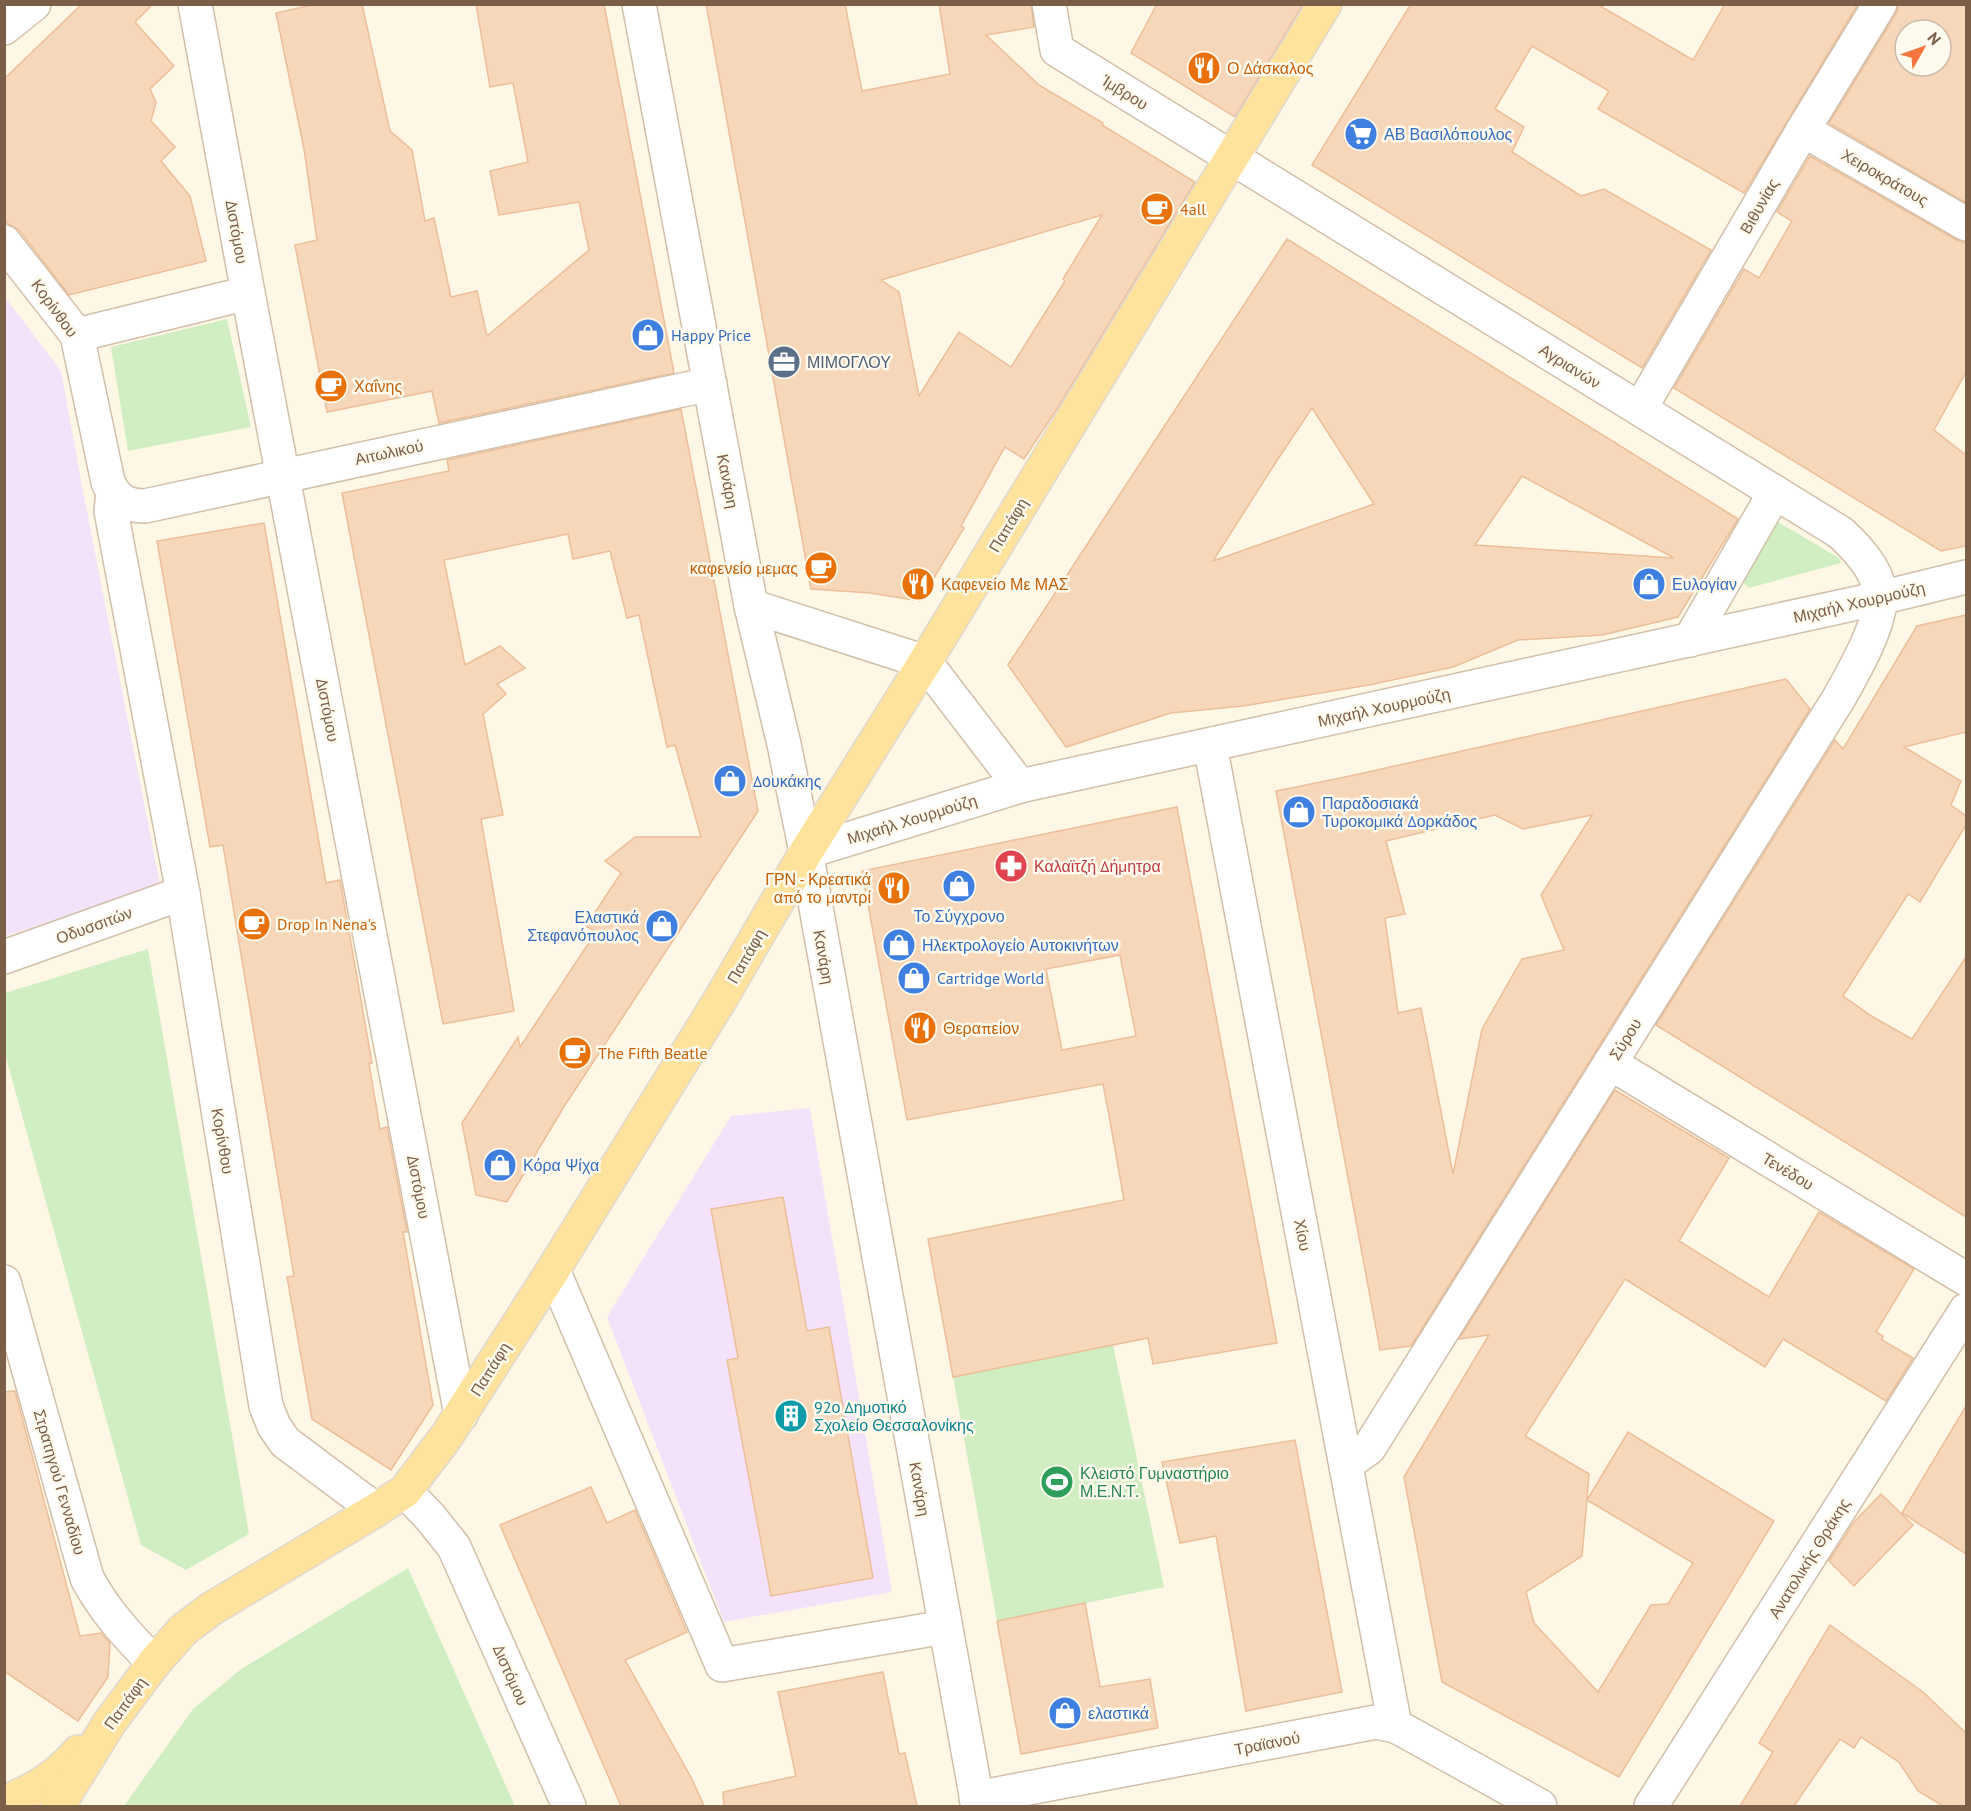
<svg xmlns="http://www.w3.org/2000/svg" width="1971" height="1811" font-family="'PT Sans',sans-serif">
  <rect width="100%" height="100%" fill="#fff7e6"/>
  <g fill="#f4e2fb">
    <path d="M4,296L61,371L82,486L160,885L5,936Z"/>
    <path d="M810,1108L892,1592L724,1622L607,1317L731,1116Z"/>
  </g>
  <g fill="#d1eec2">
    <path d="M227,319L251,427L128,451L111,347Z"/>
    <path d="M1773,519L1839,558L1841,563L1749,588L1742,582Z"/>
    <path d="M148,949L249,1534L186,1570L141,1545L5,1054V993Z"/>
    <path d="M1113,1345L1164,1587L997,1621L953,1377Z"/>
    <path d="M408,1568L515,1806H124L193,1709L241,1669Z"/>
  </g>
  <g fill="#f7d7ba" stroke="#ecbe99" stroke-width="1.5" fill-rule="evenodd">
    <path d="M82,4H153L135,22L174,66L150,89L156,102L151,121L175,147L161,161L190,196L206,261L69,295L19,230L8,224L4,219V79Z"/>
    <path d="M316,4H362L390,131L412,150L425,221L434,218L451,297L477,291L487,336L589,250L579,202L499,215L490,171L528,162L513,83L490,87L476,4H604L674,373L439,423L432,391L327,412L295,245L317,240L304,149L276,13Z"/>
    <path d="M706,4H845L862,91L950,74L939,4H1031L1034,27L986,35L1039,85L1103,123L1102,125L1195,182L1060,404L1024,459L1005,447L961,526L964,528L920,601L870,593L811,589ZM1102,215L1063,279L1065,281L1011,367L959,332L919,396L899,292L881,280Z"/>
    <path d="M1157,4H1303L1235,117L1131,53Z"/>
    <path d="M1411,4H1597L1693,60L1725,4H1858L1744,193L1598,109L1609,91L1532,46L1495,109L1524,127L1512,152L1581,196L1604,189L1711,250L1642,368L1312,165Z"/>
    <path d="M1899,4H1966V203L1829,123L1896,14ZM1905,30H1941V66H1905Z"/>
    <path d="M1810,156L1957,240L1966,243V372L1934,430L1966,455V546L1941,551L1674,388L1744,269L1759,278L1792,221L1777,212Z"/>
    <path d="M1287,239L1738,519L1678,617L1602,635L1518,640L1453,667L1369,685L1243,706L1171,713L1066,747L1008,665ZM1312,408L1374,504L1213,561L1276,462ZM1522,476L1674,558L1475,545Z"/>
    <path d="M681,409L758,811L565,1105L507,1202L476,1195L462,1123L518,1037L520,1047L596,932L586,926L621,873L605,861L635,837H701L675,745L667,747L639,615L627,618L610,551L573,559L568,534L444,560L465,665L500,646L525,668L497,684L506,694L483,714L503,815L481,819L514,1011L443,1024L342,493L449,471L447,460Z"/>
    <path d="M264,523L326,883L340,880L372,1063H369L380,1129L387,1127L407,1232H403L433,1405L391,1470L312,1419L287,1277L294,1276L223,845L210,847L157,541Z"/>
    <path d="M1966,615V732L1904,747L1961,781L1951,805L1966,816V825L1920,902L1908,894L1843,996L1873,1017L1912,1039L1966,957V1217L1656,1025L1835,740L1843,749L1917,626Z"/>
    <path d="M1786,679L1810,709L1411,1346L1380,1350L1276,791L1350,776ZM1495,815L1523,829L1592,815L1541,895L1564,950L1522,959L1482,1029L1453,1174L1421,1008L1398,1013L1385,918L1405,914L1386,841Z"/>
    <path d="M1177,807L1277,1343L1153,1364L1148,1338L953,1377L928,1239L1124,1200L1109,1115L1103,1084L907,1120L862,871ZM1120,955L1136,1036L1062,1050L1046,969Z"/>
    <path d="M1615,1090L1729,1158L1679,1241L1769,1297L1819,1212L1914,1269L1876,1332L1883,1336L1882,1340L1913,1358L1886,1401L1783,1339L1765,1367L1625,1279L1525,1436L1589,1474L1587,1500L1628,1432L1774,1521L1619,1777L1442,1682L1404,1477L1489,1335L1459,1339ZM1587,1500L1693,1563L1668,1604L1651,1605L1598,1692L1534,1623L1526,1592L1582,1556Z"/>
    <path d="M783,1197L807,1331L829,1327L873,1578L771,1596L727,1360L738,1358L711,1209Z"/>
    <path d="M15,1391L80,1636L101,1633L110,1643L108,1677L78,1721L4,1671V1392Z"/>
    <path d="M1966,1406V1554L1902,1513Z"/>
    <path d="M1295,1440L1342,1692L1246,1711L1216,1536L1180,1543L1162,1462Z"/>
    <path d="M591,1487L607,1523L635,1510L687,1632L625,1660L692,1779L704,1806H621L500,1525Z"/>
    <path d="M1881,1494L1913,1525L1854,1586L1829,1561L1854,1522Z"/>
    <path d="M1085,1603L1100,1687L1150,1679L1158,1728L1021,1754L997,1621Z"/>
    <path d="M1830,1625L1923,1692L1966,1733V1806H1943L1918,1791L1899,1762L1861,1737L1854,1748L1840,1739L1794,1806H1740L1773,1752L1759,1743Z"/>
    <path d="M883,1672L899,1754L905,1753L917,1806H724L723,1792L796,1776L778,1692Z"/>
  </g>
  <g fill="none" stroke-linecap="round" stroke-linejoin="round">
    <g stroke="#d2bfaa" stroke-width="36">
      <g id="minor">
        <path d="M195,4L248,293L461,1415"/>
        <path d="M639,4L751,606L784,744L806,852L978,1806"/>
        <path d="M1049,4L1057,50L1841,533C1857,548 1879,571 1880,595C1882,623 1853,673 1839,698L1369,1448L1355,1458L1345,1459"/>
        <path d="M4,28L34,4"/>
        <path d="M1803,130L1966,224"/>
        <path d="M4,242L77,335L108,482C116,500 126,506 145,506L710,384"/>
        <path d="M77,335L248,293"/>
        <path d="M1640,409L1803,130L1880,4"/>
        <path d="M113,493L111,511L183,893L266,1406L274,1426L285,1442L376,1510"/>
        <path d="M751,606L925,662L1020,786"/>
        <path d="M1690,640L1775,492"/>
        <path d="M1210,745L1395,1726"/>
        <path d="M806,852L1020,786L1880,598L1966,577"/>
        <path d="M4,957L183,893"/>
        <path d="M1610,1063L1966,1279"/>
        <path d="M553,1270L722,1665L945,1627"/>
        <path d="M4,1282L87,1578C104,1611 129,1637 154,1663"/>
        <path d="M405,1491L430,1517L454,1547L569,1806"/>
        <path d="M976,1798L1376,1722L1395,1726L1405,1731L1540,1806"/>
        <path d="M1651,1806L1966,1310"/>
      </g>
    </g>
    <g stroke="#dfd8d3" stroke-width="36">
      <g id="major">
        <path d="M4,1802C34,1791 58,1776 78,1752"/>
        <path d="M58,1806L110,1722L154,1663L183,1630L211,1609L376,1510L405,1491L446,1437L553,1270L720,1000L806,852L925,662L1325,4"/>
      </g>
    </g>
    <use href="#minor" stroke="#fff" stroke-width="33"/>
    <use href="#major" stroke="#ffe29c" stroke-width="33"/>
  </g>
  <defs>
    <g id="restaurant-disc" transform="scale(1.725)"><circle r="9.5" fill="#e8710a" stroke="#fffaee"/><path d="M-5-6h1v4h1v-4h1v4h1v-4h1v5L-1.5 .5V6h-2V.5L-5-1ZM5-6V6H3V1.5H1.5Q1.5-4 5-6Z" fill="#fff"/></g>
    <g id="supermarket-disc" transform="scale(1.725)"><circle r="9.5" fill="#3f7fe0" stroke="#fffaee"/><path d="M-6-5.5h2.5l.6 2H6L4.5 2H-2.5L-4.4-4H-6ZM-1.5 3.2a1.3 1.3 0 1 0 .1 0ZM3 3.2a1.3 1.3 0 1 0 .1 0Z" fill="#fff"/></g>
    <g id="cafe-disc" transform="scale(1.725)"><circle r="9.5" fill="#e8710a" stroke="#fffaee"/><path d="M-5.5-4.5H6V0H3Q3 3.5 0 3.5H-2.5Q-5.5 3.5-5.5 0ZM3-3.2v2h1.7v-2ZM-6 4.5H4V6H-6Z" fill="#fff"/></g>
    <g id="shop-disc" transform="scale(1.725)"><circle r="9.5" fill="#3f7fe0" stroke="#fffaee"/><path d="M-5-2.5h2.3a2.7 3.5 0 0 1 5.4 0H5L5.5 6h-11ZM-1.5-2.5h3a1.5 2.3 0 0 0-3 0Z" fill="#fff"/></g>
    <g id="office-disc" transform="scale(1.725)"><circle r="9.5" fill="#5c6f8a" stroke="#fffaee"/><path d="M-6-3h4V-5.5h4V-3h4V5H-6ZM-1-4.5V-3h2v-1.5ZM-6 0V1H6V0Z" fill="#fff"/></g>
    <g id="pharmacy-disc" transform="scale(1.725)"><circle r="9.5" fill="#e0444e" stroke="#fffaee"/><path d="M-2-6h4v4h4v4h-4v4h-4v-4h-4v-4h4Z" fill="#fff"/></g>
    <g id="building-disc" transform="scale(1.725)"><circle r="9.5" fill="#0f9aa8" stroke="#fffaee"/><path d="M-4-6H4V6H1V3H-1V6H-4ZM-2.5-4.3h1.7v1.8h-1.7ZM.8-4.3h1.7v1.8H.8ZM-2.5-1h1.7V.8h-1.7ZM.8-1h1.7V.8H.8Z" fill="#fff"/></g>
    <g id="stadium-disc" transform="scale(1.725)"><circle r="9.5" fill="#2e9e5b" stroke="#fffaee"/><path d="M0-5a6.5 5 0 1 0 0 10a6.5 5 0 1 0 0-10ZM-3.5-1.8h7v3.6h-7Z" fill="#fff"/></g>
  </defs>
  <g fill-rule="evenodd">
    <use href="#restaurant-disc" x="1204" y="68"/>
    <use href="#supermarket-disc" x="1361" y="134"/>
    <use href="#cafe-disc" x="1157" y="209"/>
    <use href="#shop-disc" x="648" y="335"/>
    <use href="#office-disc" x="784" y="362"/>
    <use href="#cafe-disc" x="331" y="386"/>
    <use href="#cafe-disc" x="821" y="568"/>
    <use href="#restaurant-disc" x="918" y="584"/>
    <use href="#shop-disc" x="1649" y="584"/>
    <use href="#shop-disc" x="730" y="781"/>
    <use href="#shop-disc" x="1299" y="812"/>
    <use href="#pharmacy-disc" x="1011" y="866"/>
    <use href="#shop-disc" x="959" y="886"/>
    <use href="#restaurant-disc" x="894" y="888"/>
    <use href="#cafe-disc" x="254" y="924"/>
    <use href="#shop-disc" x="662" y="926"/>
    <use href="#shop-disc" x="899" y="945"/>
    <use href="#shop-disc" x="914" y="978"/>
    <use href="#restaurant-disc" x="920" y="1028"/>
    <use href="#cafe-disc" x="575" y="1053"/>
    <use href="#shop-disc" x="500" y="1165"/>
    <use href="#building-disc" x="791" y="1416"/>
    <use href="#stadium-disc" x="1057" y="1482"/>
    <use href="#shop-disc" x="1065" y="1713"/>
  </g>
  <g text-anchor="middle" dominant-baseline="central" stroke-width="5" stroke-linejoin="round" paint-order="stroke">
    <g font-size="16" fill="#c56008" stroke="#fffaee" text-anchor="start">
      <text x="1227" y="68">Ο Δάσκαλος</text>
      <text x="1180" y="209">4all</text>
      <text x="354" y="386">Χαΐνης</text>
      <text x="798" y="568" text-anchor="end">καφενείο μεμας</text>
      <text x="941" y="584">Καφενείο Με ΜΑΣ</text>
      <text x="871" y="879" text-anchor="end">ΓΡΝ - Κρεατικά<tspan x="871" dy="18">από το μαντρί</tspan></text>
      <text x="277" y="924">Drop In Nena's</text>
      <text x="943" y="1028">Θεραπείον</text>
      <text x="598" y="1053">The Fifth Beatle</text>
    </g>
    <g font-size="16" fill="#7b5e47" stroke="#fffaee">
      <text transform="translate(1125 92) rotate(32)">Ίμβρου</text>
      <text transform="translate(1885 177) rotate(30)">Χειροκράτους</text>
      <text transform="translate(1759 206) rotate(-60)">Βιθυνίας</text>
      <text transform="translate(237 232) rotate(80)">Διστόμου</text>
      <text transform="translate(55 308) rotate(54)">Κορίνθου</text>
      <text transform="translate(1570 366) rotate(32)">Αγριανών</text>
      <text transform="translate(389 452) rotate(-12)">Αιτωλικού</text>
      <text transform="translate(728 481) rotate(79)">Κανάρη</text>
      <text transform="translate(1008 525) rotate(-59)">Παπάφη</text>
      <text transform="translate(1859 602) rotate(-13)">Μιχαήλ Χουρμούζη</text>
      <text transform="translate(1384 707) rotate(-12)">Μιχαήλ Χουρμούζη</text>
      <text transform="translate(328 710) rotate(79)">Διστόμου</text>
      <text transform="translate(912 819) rotate(-17)">Μιχαήλ Χουρμούζη</text>
      <text transform="translate(94 925) rotate(-20)">Οδυσσιτών</text>
      <text transform="translate(746 956) rotate(-60)">Παπάφη</text>
      <text transform="translate(824 957) rotate(80)">Κανάρη</text>
      <text transform="translate(1625 1039) rotate(-58)">Σύρου</text>
      <text transform="translate(223 1141) rotate(80)">Κορίνθου</text>
      <text transform="translate(1788 1171) rotate(31)">Τενέδου</text>
      <text transform="translate(419 1187) rotate(79)">Διστόμου</text>
      <text transform="translate(1303 1235) rotate(79)">Χίου</text>
      <text transform="translate(490 1369) rotate(-58)">Παπάφη</text>
      <text transform="translate(60 1482) rotate(74)">Στρατηγού Γενναδίου</text>
      <text transform="translate(920 1489) rotate(80)">Κανάρη</text>
      <text transform="translate(1809 1558) rotate(-58)">Ανατολικής Θράκης</text>
      <text transform="translate(511 1675) rotate(66)">Διστόμου</text>
      <text transform="translate(125 1703) rotate(-54)">Παπάφη</text>
      <text transform="translate(1267 1743) rotate(-11)">Τραϊανού</text>
    </g>
    <g font-size="16" fill="#366cbe" stroke="#fffaee" text-anchor="start">
      <text x="1384" y="134">ΑΒ Βασιλόπουλος</text>
      <text x="671" y="335">Happy Price</text>
      <text x="1672" y="584">Ευλογίαν</text>
      <text x="753" y="781">Δουκάκης</text>
      <text x="1322" y="803">Παραδοσιακά<tspan x="1322" dy="18">Τυροκομικά Δορκάδος</tspan></text>
      <text x="959" y="916" text-anchor="middle">Το Σύγχρονο</text>
      <text x="639" y="917" text-anchor="end">Ελαστικά<tspan x="639" dy="18">Στεφανόπουλος</tspan></text>
      <text x="922" y="945">Ηλεκτρολογείο Αυτοκινήτων</text>
      <text x="937" y="978">Cartridge World</text>
      <text x="523" y="1165">Κόρα Ψίχα</text>
      <text x="1088" y="1713">ελαστικά</text>
    </g>
    <g font-size="16" fill="#4e5e75" stroke="#fffaee" text-anchor="start">
      <text x="807" y="362">ΜΙΜΟΓΛΟΥ</text>
    </g>
    <g font-size="16" fill="#be3a42" stroke="#fffaee" text-anchor="start">
      <text x="1034" y="866">Καλαϊτζή Δήμητρα</text>
    </g>
    <g font-size="16" fill="#0d838f" stroke="#fffaee" text-anchor="start">
      <text x="814" y="1407">92ο Δημοτικό<tspan x="814" dy="18">Σχολείο Θεσσαλονίκης</tspan></text>
    </g>
    <g font-size="16" fill="#27864d" stroke="#fffaee" text-anchor="start">
      <text x="1080" y="1473">Κλειστό Γυμναστήριο<tspan x="1080" dy="18">Μ.Ε.Ν.Τ.</tspan></text>
    </g>
  </g>
  <rect width="1971" height="1811" fill="none" stroke="#7b5e47" stroke-width="12"/>
  <g transform="translate(1923 48) rotate(50)"><circle r="28" fill="#fffaee" stroke="#cabcab" stroke-width="1.5"/>
  <path d="M0-4.5L10 22L0 15L-10 22Z" fill="#f5753e"/>
  <text y="-9" font-size="16" font-weight="bold" text-anchor="middle" fill="#7b5e47">N</text>
  </g>
</svg>
